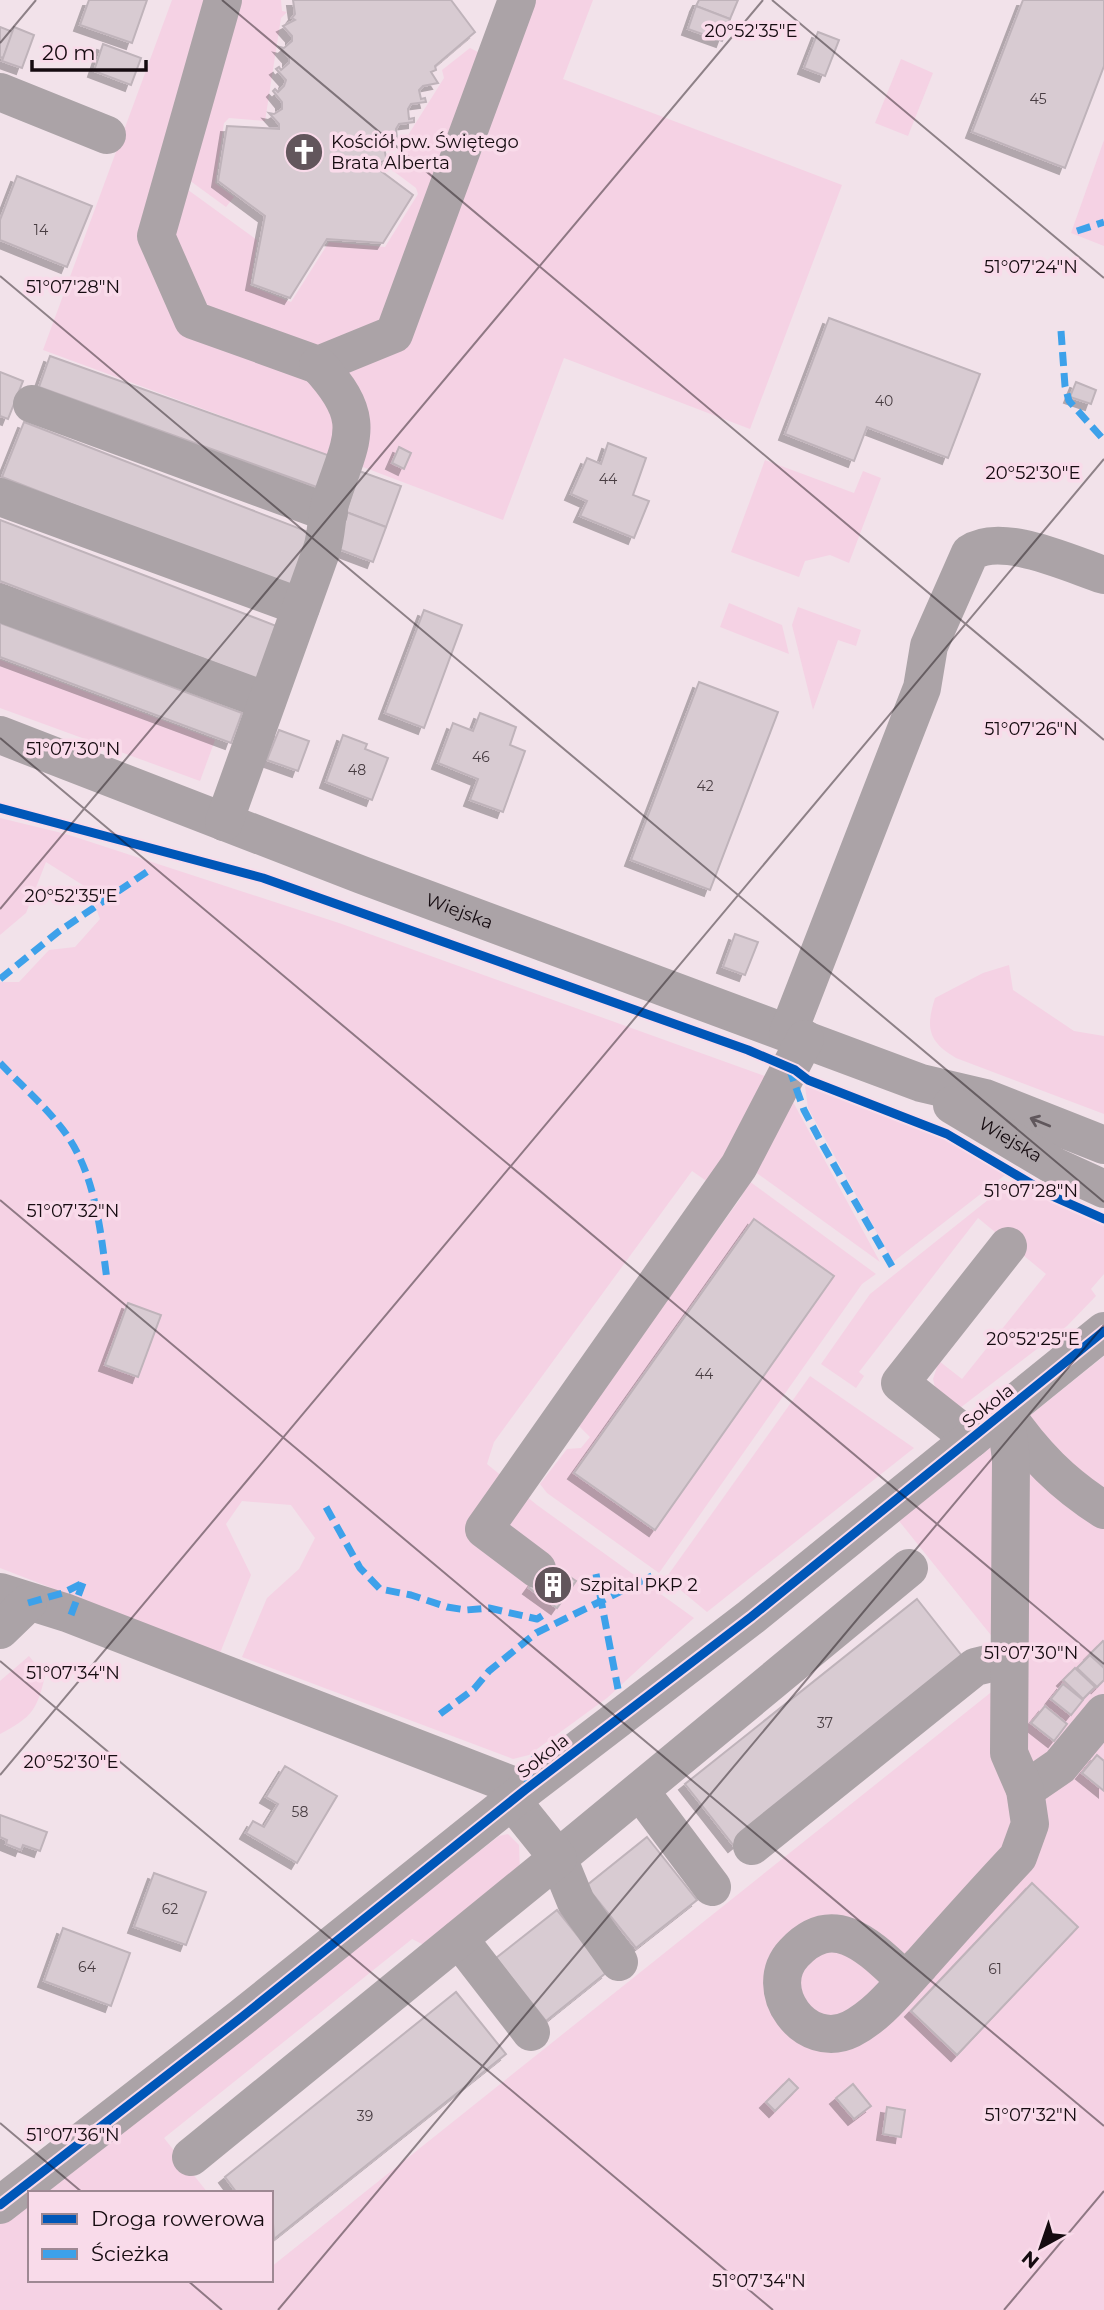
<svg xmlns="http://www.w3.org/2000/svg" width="1104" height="2310" font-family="Montserrat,sans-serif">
  <defs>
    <filter id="shadow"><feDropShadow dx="-6" dy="6" stdDeviation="0" flood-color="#0004"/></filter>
  </defs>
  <rect width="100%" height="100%" fill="#f2e2ea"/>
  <g fill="#f5d2e4">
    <path d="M172,0H209L144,232L181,329L320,379L343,411L336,458L43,350Z"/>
    <path d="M236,0H281L282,11L287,12L281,18L265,121L229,118L224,123L215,183L234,197L226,207L189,180Z"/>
    <path d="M526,0H593L563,79L842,185L750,429L564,358L503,520L355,464L338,371L395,345Z"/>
    <path d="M470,48L480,53L381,325L318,356L204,315L167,242L184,187L257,240L250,286L291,302L329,242L385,247L418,194L416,188L388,167L444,78L442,70Z"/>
    <path d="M901,59L933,73L908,136L875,123Z"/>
    <path d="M1104,140V246L1071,233Z"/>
    <path d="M765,460L854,493L863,471L881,478L849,563L830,555L805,561L799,577L731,552Z"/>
    <path d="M729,603L782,625L789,654L720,627Z"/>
    <path d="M798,607L861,630L856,646L838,640L813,710L792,625Z"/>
    <path d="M0,660L215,740L200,781L0,708Z"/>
    <path d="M0,818L66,834L339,923L765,1076L715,1187L692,1171L494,1442L487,1464L537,1505L694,1618L607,1698L529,1755L513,1759L242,1657L267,1598L299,1569L315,1538L291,1505L242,1501L226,1524L251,1575L220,1653L0,1568V982H19L49,950L75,947L100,919L89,889L46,862L26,913L0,935Z"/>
    <path d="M1009,965L1013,990L1074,1031L1104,1036V1114L956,1058C927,1041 926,1027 935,998L983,973Z"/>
    <path d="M805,1086L945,1140L1005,1175L893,1262L808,1108Z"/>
    <path d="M792,1100L880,1262L754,1171Z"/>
    <path d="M1013,1180L1059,1206L1104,1226V1274L1091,1289L1096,1296L1067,1326L960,1408L936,1392L933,1379L939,1361L962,1379L1046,1274L978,1218L859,1372L864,1376L856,1388L821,1364L870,1294Z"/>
    <path d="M749,1181L876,1274L862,1284L659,1573L547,1493L540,1484L567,1449L581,1448L590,1437L577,1424L740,1199Z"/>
    <path d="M1104,1356V2310H0V2224L30,2201V2280H271V2267L1019,1670L899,1521Z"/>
    <path d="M810,1376L914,1448L707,1612L666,1578Z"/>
    <path d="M29,1656L45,1676C37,1710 32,1717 0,1734V1681Z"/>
    <path d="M508,1834L519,1845L520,1873L424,1945L412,1939L164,2138L208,2193H41L499,1836Z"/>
  </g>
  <g fill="#d8cbd2" stroke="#bfb3ba" stroke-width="2" filter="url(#shadow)">
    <path d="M89,0H147L132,43L80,25Z"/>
    <path d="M293,0H451L475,32L435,66L436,70L431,72L438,83L423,86L419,90L421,99L425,98L426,102L411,104L408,109L409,119L414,118V122L399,124L396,129L397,138L401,141L387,142L384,148L386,157L390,159L373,165L413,195L383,243L327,239L290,298L252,284L265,216L218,181L227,126L279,129V124L269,113L274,114L282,109V102L273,91L275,89L278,92L284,86L286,80L276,69L279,67L281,70L289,63V57L280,47L284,48L292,41V36L283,26L295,20L292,18L295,14Z"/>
    <path d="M699,0H738L730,19L696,6Z"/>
    <path d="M1023,0H1104V66L1065,168L972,132Z"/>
    <path d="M696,6L730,19L722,41L688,29Z"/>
    <path d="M0,27L13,32L3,58L0,57Z"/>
    <path d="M14,27L34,35L22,68L2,61Z"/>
    <path d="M818,32L839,40L825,76L804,68Z"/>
    <path d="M103,44L141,58L131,85L94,71Z"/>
    <path d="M17,176L92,206L67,267L0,240V220Z"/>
    <path d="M829,318L980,374L948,458L867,427L854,461L785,434Z"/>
    <path d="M50,356L336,458L325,490L39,387Z"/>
    <path d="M0,372L23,381L8,419L0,416Z"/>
    <path d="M1076,382L1096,390L1091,404L1070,397Z"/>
    <path d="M24,422L311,533L289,589L2,477Z"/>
    <path d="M608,443L646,458L633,495L649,501L634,538L580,516L587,501L571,494L587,458L601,464Z"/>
    <path d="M399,447L411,453L404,469L392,463Z"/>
    <path d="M359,471L401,486L386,527L346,512Z"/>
    <path d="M346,512L386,527L373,562L333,547Z"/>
    <path d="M0,520L279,627L259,680L0,581Z"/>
    <path d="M424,610L462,625L424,728L385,713Z"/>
    <path d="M0,623L242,713L231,743L0,657Z"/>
    <path d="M699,682L778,712L710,890L631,860Z"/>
    <path d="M480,713L516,727L510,745L525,751L503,812L470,800L478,779L438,763L453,723L473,731Z"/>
    <path d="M279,730L309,741L298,771L267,760Z"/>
    <path d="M343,735L367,744L365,749L388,758L372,800L326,782Z"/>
    <path d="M735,934L758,942L745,975L723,967Z"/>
    <path d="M754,1219L834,1276L655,1530L574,1473Z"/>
    <path d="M128,1303L161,1315L138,1377L105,1365Z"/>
    <path d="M548,1562L576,1581L557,1608L529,1588Z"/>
    <path d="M917,1599L966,1661L734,1846L685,1784Z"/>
    <path d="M1103,1641L1104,1642V1667L1090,1654Z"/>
    <path d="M1090,1655L1104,1668V1680L1097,1687L1077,1668Z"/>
    <path d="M1075,1668L1095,1687L1083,1699L1063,1680Z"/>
    <path d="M1063,1684L1083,1700L1071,1715L1051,1699Z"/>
    <path d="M1045,1706L1067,1724L1054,1741L1031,1723Z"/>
    <path d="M1097,1755L1104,1761V1791L1082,1773Z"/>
    <path d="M285,1766L337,1796L297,1863L246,1833L253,1821L264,1827L278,1804L266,1797Z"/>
    <path d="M0,1815L47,1832L40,1851L23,1845L21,1850L6,1844L7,1840L0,1837Z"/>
    <path d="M647,1837L697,1900L636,1948L586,1886Z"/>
    <path d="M154,1873L206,1892L186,1945L134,1927Z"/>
    <path d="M1032,1883L1078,1927L957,2055L911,2011Z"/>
    <path d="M557,1910L607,1972L546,2021L496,1958Z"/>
    <path d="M63,1928L130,1953L111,2006L44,1981Z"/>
    <path d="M456,1992L506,2054L274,2239L271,2193H237L225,2177Z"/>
    <path d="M789,2079L798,2088L775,2111L766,2102Z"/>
    <path d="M853,2084L871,2106L854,2119L836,2098Z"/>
    <path d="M887,2107L905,2110L901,2137L883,2134Z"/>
  </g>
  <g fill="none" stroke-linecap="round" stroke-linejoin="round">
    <g stroke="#aba3a7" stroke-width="38">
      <path d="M223,0L156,236L193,320L318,365L394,334L517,0"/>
      <path d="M0,92L107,135"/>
      <path d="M32,404L329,513"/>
      <path d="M0,497L301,607"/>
      <path d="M0,603L267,701"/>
      <path id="s1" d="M0,735L362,875L921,1083L985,1098L1104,1145"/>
      <path d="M224,822L322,549C327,533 326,516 331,500C352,437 369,420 318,365"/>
      <path d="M788,1033L922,688L929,646L970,553C1001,531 1070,564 1104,575"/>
      <path id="s2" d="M952,1105L1056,1167L1104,1189"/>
      <path d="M1006,1414C1033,1454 1063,1484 1104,1510"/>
      <path d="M971,1439L900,1383L1008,1246"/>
      <path d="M537,1569L484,1529L739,1166L805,1039"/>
      <path d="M0,1592L67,1613L525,1790"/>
      <path d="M0,1630L28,1603"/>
      <path d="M1025,1790L1060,1766L1104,1713"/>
      <path d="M640,1791L712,1887"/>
      <path d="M752,1846L975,1667L1008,1659"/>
      <path d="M459,1939L531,2032"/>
      <path d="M619,1962L576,1902L558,1858L909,1568"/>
      <path d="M905,1980C873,1951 836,1908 794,1953C760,1989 805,2052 851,2029C880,2014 899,1987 921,1964C953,1928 985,1892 1018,1857L1030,1824L1025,1790L1009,1753L1011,1459L1005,1412"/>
      <path d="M191,2157L558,1858L512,1801"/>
      <path d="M0,2205L242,2017L525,1790L751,1617L1104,1331"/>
    </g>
    <g stroke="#3da1ea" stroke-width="7" stroke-dasharray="14 7" stroke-linecap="butt">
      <path d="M1077,231L1104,222"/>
      <path d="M1061,331L1065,386L1069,401L1104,440"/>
      <path d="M0,979L58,932L148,871"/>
      <path d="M0,1063C20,1084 43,1104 60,1126C95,1169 100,1227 107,1280"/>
      <path d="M789,1068L804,1110L821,1142L893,1268"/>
      <path d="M326,1507L360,1568L380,1589L411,1595L447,1607L466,1610L489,1608L537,1619L548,1612"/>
      <path d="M596,1574L618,1689"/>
      <path d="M28,1603L63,1593L83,1583"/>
      <path d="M71,1615L83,1583"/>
      <path d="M440,1714L474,1689L489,1671L536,1633L652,1576"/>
      <path d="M526,1787L537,1750"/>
    </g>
    <g stroke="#f9dbea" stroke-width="13">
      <g id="cycleway">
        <path d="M0,808L263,878L748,1050L795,1070L808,1080L947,1134L1052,1196L1104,1219"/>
        <path d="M0,2205L242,2017L525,1790L751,1617L1104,1331"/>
      </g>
    </g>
    <use href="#cycleway" stroke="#0057b8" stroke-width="9"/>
  </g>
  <defs><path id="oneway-shaft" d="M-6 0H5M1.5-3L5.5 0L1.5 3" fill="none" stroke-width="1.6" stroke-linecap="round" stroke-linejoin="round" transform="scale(1.75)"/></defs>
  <use stroke="#60575c" href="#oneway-shaft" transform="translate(1040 1122) rotate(-158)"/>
  <path fill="none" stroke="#150b10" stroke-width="2" stroke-opacity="0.45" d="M222,0L1104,740M772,0L1104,278M0,43L36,0M0,276L1104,1202M0,738L1104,1664M0,909L763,0M0,1200L1104,2126M0,1661L773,2310M0,1775L1104,459M0,2123L83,2193M187,2280L222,2310M278,2310L1104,1325M1004,2310L1104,2191"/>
  <defs>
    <g id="church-disc" transform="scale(2.0125)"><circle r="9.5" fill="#62565c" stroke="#f9dbea"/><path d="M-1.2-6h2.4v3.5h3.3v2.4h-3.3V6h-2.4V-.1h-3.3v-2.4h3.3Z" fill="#fff"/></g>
    <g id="building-disc" transform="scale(2.0125)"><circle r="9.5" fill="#62565c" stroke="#f9dbea"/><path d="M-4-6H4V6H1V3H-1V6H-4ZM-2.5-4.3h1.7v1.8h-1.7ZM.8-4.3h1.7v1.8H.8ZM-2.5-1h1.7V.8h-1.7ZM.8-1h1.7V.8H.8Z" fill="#fff"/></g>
  </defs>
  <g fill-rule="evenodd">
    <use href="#church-disc" x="304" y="152"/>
    <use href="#building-disc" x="553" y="1585"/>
  </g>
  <g text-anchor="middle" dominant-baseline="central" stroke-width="7" stroke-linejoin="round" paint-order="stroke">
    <g font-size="14" fill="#483d42">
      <text x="1038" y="99">45</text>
      <text x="41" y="230">14</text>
      <text x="884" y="401">40</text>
      <text x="608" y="479">44</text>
      <text x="481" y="757">46</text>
      <text x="357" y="770">48</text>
      <text x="705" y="786">42</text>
      <text x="704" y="1374">44</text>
      <text x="825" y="1723">37</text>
      <text x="300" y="1812">58</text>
      <text x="170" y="1909">62</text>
      <text x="87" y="1967">64</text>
      <text x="995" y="1969">61</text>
      <text x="365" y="2116">39</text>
    </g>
    <g font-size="18" fill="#150b10" stroke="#f9dbea" text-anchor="start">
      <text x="331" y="142">Kościół pw. Świętego<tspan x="331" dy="21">Brata Alberta</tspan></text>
      <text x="580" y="1585">Szpital PKP 2</text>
    </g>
    <g font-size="18" fill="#150b10" stroke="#f9dbea">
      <text stroke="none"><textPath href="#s1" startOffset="492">Wiejska</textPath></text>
      <text stroke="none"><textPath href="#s2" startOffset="68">Wiejska</textPath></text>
      <text transform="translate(988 1406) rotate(-38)">Sokola</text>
      <text transform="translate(543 1756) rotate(-38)">Sokola</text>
    </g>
  </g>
  <g font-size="18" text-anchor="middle" fill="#150b10" stroke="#f9dbea" stroke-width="7" stroke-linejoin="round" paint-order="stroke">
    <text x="751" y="37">20°52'35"E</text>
    <text x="1031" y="273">51°07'24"N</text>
    <text x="73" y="293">51°07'28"N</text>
    <text x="1033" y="479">20°52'30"E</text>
    <text x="1031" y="735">51°07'26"N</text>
    <text x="73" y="755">51°07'30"N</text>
    <text x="71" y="902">20°52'35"E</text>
    <text x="1031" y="1197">51°07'28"N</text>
    <text x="73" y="1217">51°07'32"N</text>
    <text x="1033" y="1345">20°52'25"E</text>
    <text x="1031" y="1659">51°07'30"N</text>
    <text x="73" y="1679">51°07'34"N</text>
    <text x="71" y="1768">20°52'30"E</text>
    <text x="1031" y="2121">51°07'32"N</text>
    <text x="73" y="2141">51°07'36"N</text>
    <text x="759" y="2287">51°07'34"N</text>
  </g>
  <rect x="28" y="2191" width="245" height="91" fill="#f9dbea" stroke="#9e8893" stroke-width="2"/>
  <rect x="42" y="2214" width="35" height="10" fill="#0057b8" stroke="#9e8893" stroke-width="2"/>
  <text x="91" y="2226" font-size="21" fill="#150b10">Droga rowerowa</text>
  <rect x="42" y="2249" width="35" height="10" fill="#3da1ea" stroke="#9e8893" stroke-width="2"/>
  <text x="91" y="2261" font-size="21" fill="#150b10">Ścieżka</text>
  <g transform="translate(1041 2247) rotate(220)" stroke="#f9dbea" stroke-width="5" paint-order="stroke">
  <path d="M0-5L12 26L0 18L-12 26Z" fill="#150b10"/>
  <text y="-10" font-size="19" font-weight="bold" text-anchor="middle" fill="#150b10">N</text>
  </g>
  <path d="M32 60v10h114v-10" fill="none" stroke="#150b10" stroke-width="3.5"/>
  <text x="42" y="60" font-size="21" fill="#150b10" stroke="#f9dbea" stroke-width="5" paint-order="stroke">20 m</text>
</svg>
